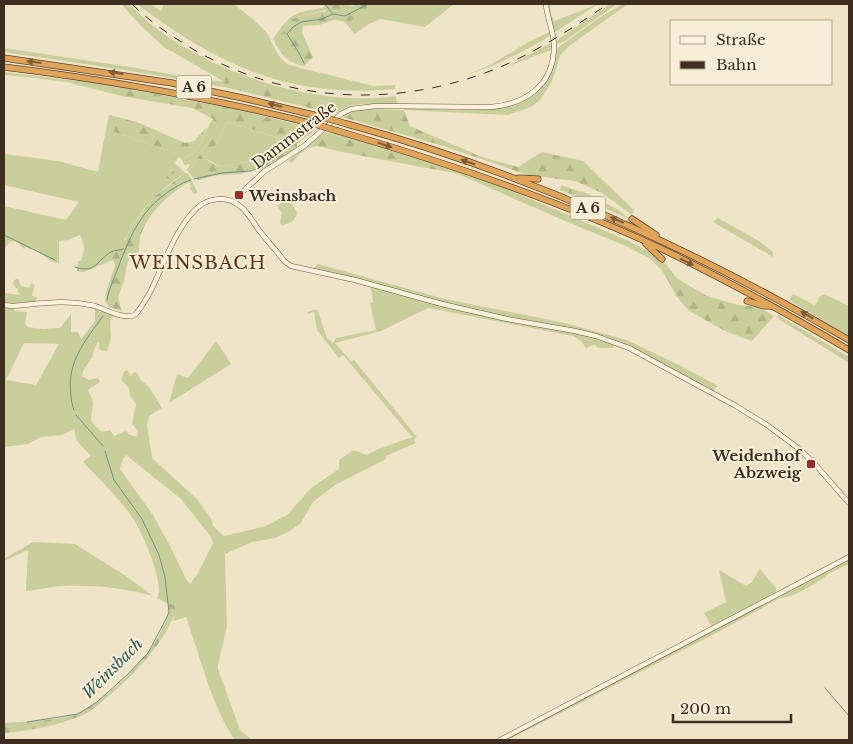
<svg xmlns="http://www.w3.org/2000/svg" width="853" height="744" font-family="'Libre Baskerville',serif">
  <defs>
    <pattern id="forest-firs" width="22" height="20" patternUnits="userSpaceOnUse" patternTransform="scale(1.25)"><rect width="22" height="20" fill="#c9cf9b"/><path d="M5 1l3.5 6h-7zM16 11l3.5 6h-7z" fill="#aeb285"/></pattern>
    <pattern id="park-dots" width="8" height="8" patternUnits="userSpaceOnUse" patternTransform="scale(1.25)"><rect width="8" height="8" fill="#c9cf9b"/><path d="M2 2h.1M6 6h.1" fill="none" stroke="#aeb285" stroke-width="1.8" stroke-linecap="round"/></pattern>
  </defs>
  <rect width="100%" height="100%" fill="#f0e4c8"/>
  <g fill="#c9cf9b" fill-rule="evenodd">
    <path d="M121,4H129C188,67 311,109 396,96L397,105L361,104L349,106L334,114L326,102L289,96L226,78L224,87L118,69L4,52V48L130,67L210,81H223L164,47L141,26Z"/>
    <path d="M137,4H150L161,11L164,4H233C244,12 255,20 264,30C274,41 275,57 289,65L373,86L395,85V89C290,99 219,66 137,4Z"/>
    <path d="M372,4H454L425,27L381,19L369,24L355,34L344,21C356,23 362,10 372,4Z"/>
    <path d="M548,4H550L551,14L554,21L598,4L554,33Z"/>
    <path d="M610,4H617L565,41L558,44L557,40Z"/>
    <path d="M623,4H628L569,46L560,56L551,84L539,101L531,107L508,115L404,110V108C456,109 553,126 556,49L599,18Z"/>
    <path d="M325,7L326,10L300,16L288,21L283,32L274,41L273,39C293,11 292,14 325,7Z"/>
    <path d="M550,32V36C524,52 497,65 467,75L490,65L530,41Z"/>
    <path d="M551,43V50L482,76L508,66Z"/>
    <path d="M4,72L103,84L104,90L121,96L66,82L27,77L4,75Z"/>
    <path d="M213,119L217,127V134L206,145L191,168L194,179L187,170L190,164L185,165L182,160C192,154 200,148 204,137C207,130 208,126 213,119Z"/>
    <path d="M227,122L285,140L290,141L275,157L263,164L256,160L219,167L213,162L204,158L217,143Z"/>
    <path d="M106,129L175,153L179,156L175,163L185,173L180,176V172L167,182H172C157,193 145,206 135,222C131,227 129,234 125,239C119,247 106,249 97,259L81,261C85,251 85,244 80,235L68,240L59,241V264L51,261L31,247V250L26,247L24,249L16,241L10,242L4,249V206L66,220L79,202L4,185V154L58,161L98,172Z"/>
    <path d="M325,132L341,134L415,157L498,185L629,241L662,259L668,267L662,270L649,258L628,247L565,221L458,174Z"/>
    <path d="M582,191L617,209L631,220L600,206L606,207L581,193Z"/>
    <path d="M285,199H288L297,212C296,221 291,223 282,225L280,223L282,213L277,206Z"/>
    <path d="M718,218L759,241L773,252V257L713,222Z"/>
    <path d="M318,264L445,299L565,323L627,340L683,367L718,386L712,392L615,343L613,348H598L594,345L586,348L581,341L573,336L428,308L381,331L335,343L351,361L354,360L417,437L414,439L416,443L386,456V459L335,485L313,502L301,523L290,531L275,538L252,542L225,554L227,627L218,664V669L240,730L252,740H235C212,707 200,656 186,617L173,621L177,605H170L157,598C166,584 140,527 130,514C116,496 99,478 83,462L91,456L77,441L74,429L62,435L41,437L28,444L4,447V293L21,295L17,291L19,289L16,288L13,284L14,280L18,279L21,286L29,288L31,283L35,285L32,296L37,297L35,304L12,306L15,311L27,312L25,323L27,327L43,329L60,328L71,314V332H78L81,339L95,321V306L116,314L110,321L111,338L107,351L99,350V342C94,347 94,351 92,357C88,365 83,368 82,376L89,380L98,378L100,382L88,390C89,393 92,398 93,402C93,418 85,418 102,432L110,430L114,436L126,431L128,434L137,437L138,431L132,424L136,404L130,396L129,388L121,380L124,372L127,370L130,374V377L133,373L136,372L141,380L149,387L162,408L149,416L147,425L152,458L198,500L212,520L213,526L224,536L266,526L287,515L311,488L339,469V460L353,450L367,455L376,450L412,437L343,355L339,358L317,330L314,312L308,314L307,312L317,309L327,338L333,343L336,338L376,330L370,304L373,302L370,284L312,270ZM24,343L59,344L36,385L6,380ZM126,455L181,499L211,537L213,543L198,573L190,584L186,579L170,546L153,515L120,469L123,459Z"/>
    <path d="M793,294L814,305L817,303L819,297L824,294L849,306V336L789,300Z"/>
    <path d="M778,315L849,357V363L777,318Z"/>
    <path d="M216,341L231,364L169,403L177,374L188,378Z"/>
    <path d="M33,542L75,544L126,576L153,596C125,588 94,585 64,586C52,586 38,590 26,591L28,550L4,561V559Z"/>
    <path d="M849,557V564L828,574L826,577C815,583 792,599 780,598L726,628L508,740H500Z"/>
    <path d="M760,569L776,588V593L712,627L704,613L726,602L719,570L746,586L752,582Z"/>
  </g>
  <g fill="url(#forest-firs)" fill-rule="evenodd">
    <path d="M323,4H342L353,6L357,4H372L358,17L348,22L334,20L319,25L303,26L302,33L313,57L304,66C289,64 281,54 274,41L283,32L288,21L300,16L326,11Z"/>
    <path d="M225,77L289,96L326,102L334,114L224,87Z"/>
    <path d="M103,84L231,108L316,129L297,144V149L260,174L256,169L242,174L218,175L198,180C193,177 190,174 191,168L206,145L216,134L217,127L213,119L192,108L121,96L104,90ZM227,122L290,141L275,157L263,164L256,160L219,167L204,158L217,143Z"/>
    <path d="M371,109L404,110L410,126L482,157L518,167L542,152L583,161L634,210L632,215L602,193L575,181L528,175L443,146L342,117L355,110Z"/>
    <path d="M109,115L137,122L185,143L194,141L207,127C202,146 198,150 182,160L175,153L106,129Z"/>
    <path d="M325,132L459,174L347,153L317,146L308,148L299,155L292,163L288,161Z"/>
    <path d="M185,173H188L198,193L194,194L190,189L191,186L189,182C167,195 137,222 139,251L130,257L126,269L124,281L118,297L122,311L109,307L105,301L106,292L115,265L113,260L84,272L77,271L78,261L97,259L103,252L125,240L135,222L155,196Z"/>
    <path d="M561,185L590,195L608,208L560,190Z"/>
    <path d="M668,267L678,279L707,296L738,305L759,307L774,316L752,341L727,332L689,311L677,297L662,270Z"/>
    <path d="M168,604L178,605C166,643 134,675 104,700C98,705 92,711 85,714C61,725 30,731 4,733V723C22,722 64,720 79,713C110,698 171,639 168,604Z"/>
  </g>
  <path fill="url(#park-dots)" d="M177,169L180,172V176L172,182H167L164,179L165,175Z"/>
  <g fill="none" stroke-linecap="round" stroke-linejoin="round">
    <g stroke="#6f938a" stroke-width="1">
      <path d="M325,4L332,13"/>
      <path d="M304,63L299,53L287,34L293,27L301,22L322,19L333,14L345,16L368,4"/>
      <path d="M194,179L222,173L251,171L272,161L294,142"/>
      <path d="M4,235L55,260"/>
      <path d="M75,267C96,274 96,261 111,252C115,250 120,250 124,249"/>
      <path d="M107,300C109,288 114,279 118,268C131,233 142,208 174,188C180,185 185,181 191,180"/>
      <path d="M74,410C72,405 71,400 71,395C66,362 86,340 103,316"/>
      <path d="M76,415L103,446"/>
      <path d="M825,688L849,716"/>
      <path d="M27,722L78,714L97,702L128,674L148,653L167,617L169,612L165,577L159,555L142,519L114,480L105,451"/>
    </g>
    <g stroke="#6f573f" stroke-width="5.5">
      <g id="secondary">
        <path d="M235,202L239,195L265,171L304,146L341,114L351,109L376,106L491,107C526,104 554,85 554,46C554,32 547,18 546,4"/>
        <path d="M4,305L12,306C38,304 63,299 90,305C104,307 120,320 135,315C160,285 166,242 193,212C205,198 226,194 241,207C250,214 254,225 262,234C269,243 277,251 284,261L291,266L355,280L442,304L507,319L575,331L596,336L629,348L736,406L767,425L798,448L813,462L849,503"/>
        <path d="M500,740L849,557"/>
      </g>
    </g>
    <g stroke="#5b4430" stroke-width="7">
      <g id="highway">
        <path d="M4,58L172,83L247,99L322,117"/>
        <path d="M4,67C109,80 211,98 314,124"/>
        <path d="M347,124C524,172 692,248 849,340"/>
        <path d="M338,131C448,163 558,200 662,249C726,280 788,314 849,350"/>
        <path d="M519,178L538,179"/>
        <path d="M632,219L656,235"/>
        <path d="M646,244L662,259"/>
        <path d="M747,301L764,306H771"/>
      </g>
    </g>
    <use href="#secondary" stroke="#faf1dc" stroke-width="4.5"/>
    <use href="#highway" stroke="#e0a458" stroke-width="5.5"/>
    <path stroke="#3d2e20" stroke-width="1" stroke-dasharray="9 9" stroke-linecap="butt" d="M132,4C151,23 173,37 196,51C286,101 386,108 482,74C528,58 568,31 608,4"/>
    <g stroke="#5b4430" stroke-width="7" stroke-linecap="butt">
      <g id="highway-bridge">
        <path d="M322,117L347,124"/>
        <path d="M314,124L338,131"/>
      </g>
    </g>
    <use href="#highway-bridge" stroke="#e0a458" stroke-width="5.5"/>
  </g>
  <defs><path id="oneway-solid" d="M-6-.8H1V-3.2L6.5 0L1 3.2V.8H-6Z" transform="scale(1.25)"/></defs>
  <g fill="#7e5d36">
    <use href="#oneway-solid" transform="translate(34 62) rotate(-173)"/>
    <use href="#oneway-solid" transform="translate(116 73) rotate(-172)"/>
    <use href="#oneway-solid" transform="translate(275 105) rotate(-166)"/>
    <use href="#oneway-solid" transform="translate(385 145) rotate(17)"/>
    <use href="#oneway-solid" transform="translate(468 162) rotate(-161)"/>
    <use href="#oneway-solid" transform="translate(617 220) rotate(-157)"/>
    <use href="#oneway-solid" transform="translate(687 262) rotate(26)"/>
    <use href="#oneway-solid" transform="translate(807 315) rotate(-150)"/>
  </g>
  <g fill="#9e2a2b" stroke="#f7eed8" stroke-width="2">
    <rect x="234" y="190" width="10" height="10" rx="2.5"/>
    <rect x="806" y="459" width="10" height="10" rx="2.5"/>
  </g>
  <g text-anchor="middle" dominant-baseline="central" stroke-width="4" stroke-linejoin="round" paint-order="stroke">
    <g fill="#f7eed8" stroke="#756857" stroke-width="1">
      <rect x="176.5" y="75.5" width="35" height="23" rx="4"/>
      <rect x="570.5" y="196.5" width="35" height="23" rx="4"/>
    </g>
    <g font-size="14" font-weight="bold" fill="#3d2e20">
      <text x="194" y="87">A 6</text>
      <text x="588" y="208">A 6</text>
    </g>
    <g font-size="15" fill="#3d2e20" stroke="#f7eed8">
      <text transform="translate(294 135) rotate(-37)">Dammstraße</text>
    </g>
    <g font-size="15" font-weight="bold" fill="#3d2e20" stroke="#f7eed8" text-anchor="start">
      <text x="249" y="195">Weinsbach</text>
      <text x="801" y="455" text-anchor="end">Weidenhof<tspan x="801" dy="17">Abzweig</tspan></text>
    </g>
    <g font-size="16" font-style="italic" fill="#2f5d5a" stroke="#f7eed8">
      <text transform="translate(112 668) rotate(-45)">Weinsbach</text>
    </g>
    <g font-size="18" letter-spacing="1" fill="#6b2e1e" stroke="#f7eed8">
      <text x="198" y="263">WEINSBACH</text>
    </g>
  </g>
  <rect width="853" height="744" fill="none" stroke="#3d2e20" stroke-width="10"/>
  <rect x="670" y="20" width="162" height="65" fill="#f7eed8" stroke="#ada18e"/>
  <rect x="680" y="36" width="25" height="8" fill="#faf1dc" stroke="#ada18e"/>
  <text x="716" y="45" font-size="15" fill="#3d2e20">Straße</text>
  <rect x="680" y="61" width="25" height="8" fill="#3d2e20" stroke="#ada18e"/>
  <text x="716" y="70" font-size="15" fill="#3d2e20">Bahn</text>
  <path d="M673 714v8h118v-8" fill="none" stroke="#3d2e20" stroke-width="2.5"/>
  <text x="680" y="714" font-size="15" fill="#3d2e20" stroke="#f7eed8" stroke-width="4" paint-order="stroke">200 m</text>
</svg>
